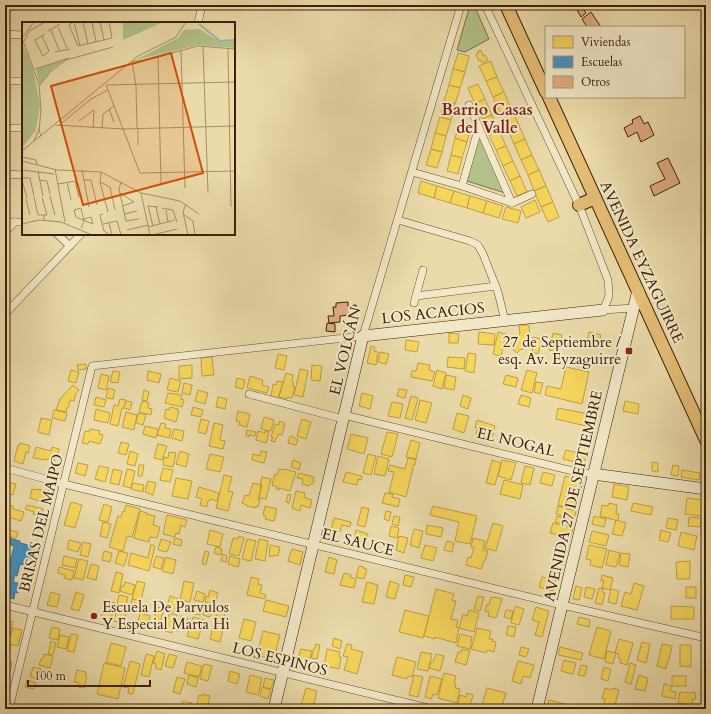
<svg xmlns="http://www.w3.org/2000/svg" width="711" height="714" font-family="Cardo,serif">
  <rect width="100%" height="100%" fill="#ebdbaa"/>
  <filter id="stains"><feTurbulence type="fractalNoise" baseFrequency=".005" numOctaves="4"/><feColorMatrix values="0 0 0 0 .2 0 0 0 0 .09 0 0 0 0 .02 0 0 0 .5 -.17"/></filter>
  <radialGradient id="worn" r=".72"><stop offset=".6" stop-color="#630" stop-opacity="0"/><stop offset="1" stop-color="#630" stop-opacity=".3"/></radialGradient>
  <g fill="#b3c18b" stroke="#787049">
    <path d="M470,5H474L489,39L465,52L457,50Z"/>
    <path d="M479,135L505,193L467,181Z"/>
  </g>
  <g fill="#f6d55c" stroke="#be9f42">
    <path d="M481,50L483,56L485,55L488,60L482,63L481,60L479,61L476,54L479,53L478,51Z"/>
    <path d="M458,53L469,56L465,72L453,69Z"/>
    <path d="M491,61L497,77L486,81L479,66Z"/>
    <path d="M453,69L465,72L460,88L449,85Z"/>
    <path d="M497,77L504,92L493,97L486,81Z"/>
    <path d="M478,84L485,99L475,104L468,88Z"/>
    <path d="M449,85L460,88L455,104L444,101Z"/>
    <path d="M504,92L511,108L500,113L493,97Z"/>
    <path d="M485,99L492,115L482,119L475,104Z"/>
    <path d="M444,101L455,104L451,120L440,117Z"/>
    <path d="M511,108L518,123L507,128L500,113Z"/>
    <path d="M492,115L499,130L489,135L482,119Z"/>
    <path d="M440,117L451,120L446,136L435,133Z"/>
    <path d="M460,122L471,125L467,142L455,138Z"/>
    <path d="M518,123L525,139L514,144L507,128Z"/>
    <path d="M499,130L506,146L496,150L489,135Z"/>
    <path d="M435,133L446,136L442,152L431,149Z"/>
    <path d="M455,138L467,142L462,158L451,155Z"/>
    <path d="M525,139L532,155L521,160L514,144Z"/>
    <path d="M506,146L513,161L503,166L496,150Z"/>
    <path d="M431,149L442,152L437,168L426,165Z"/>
    <path d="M451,155L462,158L458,174L447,171Z"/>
    <path d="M532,155L539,170L528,175L521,160Z"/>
    <path d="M513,161L520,176L510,181L503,166Z"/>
    <path d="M539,170L546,186L534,191L528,175Z"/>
    <path d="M520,176L527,192L517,196L510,181Z"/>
    <path d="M421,181L437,186L434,198L418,193Z"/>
    <path d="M437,186L454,191L450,203L434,198Z"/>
    <path d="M546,186L553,202L541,207L534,191Z"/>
    <path d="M454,191L470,196L467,208L450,203Z"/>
    <path d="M470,196L487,201L483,213L467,208Z"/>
    <path d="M535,200L540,212L526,218L521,207Z"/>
    <path d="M487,201L503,206L499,218L483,213Z"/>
    <path d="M553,202L559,217L548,222L541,207Z"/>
    <path d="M506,207L521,211L518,223L502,219Z"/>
    <path d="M519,325H529L530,338L528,340L530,341L522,350L521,349L517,353L509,346L520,334Z"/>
    <path d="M479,332L495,334L494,345L478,344Z"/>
    <path d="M498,332L506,334L501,356L493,354Z"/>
    <path d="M589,332L601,335L598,348L586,345Z"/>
    <path d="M449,333L459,334L458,343H449Z"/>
    <path d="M553,333L562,335L558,352L549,350Z"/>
    <path d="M533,337L542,339L538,354L532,352L533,348H531Z"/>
    <path d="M406,340L419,342L417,352L405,350Z"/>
    <path d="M371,346L375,347L374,351L378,352L376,365L367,363Z"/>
    <path d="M380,352L389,354L386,364L378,362Z"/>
    <path d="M468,353L476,354L474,373L465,371Z"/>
    <path d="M278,354L287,356L284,370L275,368Z"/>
    <path d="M212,357L214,375L202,376L201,358Z"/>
    <path d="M448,357L465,358L464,369L447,367Z"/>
    <path d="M418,363L430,365L429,370L435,372L432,381L411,377L412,371H416Z"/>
    <path d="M86,364V369L78,370L77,365Z"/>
    <path d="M192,365V378L179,379V366Z"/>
    <path d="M312,365L322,366L320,381L311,380Z"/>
    <path d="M566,367L589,372L582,404L545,395L547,386L561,389Z"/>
    <path d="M300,369L308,371L303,397L294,395Z"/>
    <path d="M71,370L79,372L76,383L68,381Z"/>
    <path d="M437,370L446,373L442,389L433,386Z"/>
    <path d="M527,370L537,373L532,393L521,390Z"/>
    <path d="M113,371L120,372L118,383L110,382Z"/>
    <path d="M148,371L161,374L159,383L147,380Z"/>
    <path d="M286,373L293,375L292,382L294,383L293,387H295L292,398L288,397L287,399L279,397Z"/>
    <path d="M101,374L109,376L106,390L98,388Z"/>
    <path d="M446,375L456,377L454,390L444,388Z"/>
    <path d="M506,375L518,378L516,387L503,384Z"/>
    <path d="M250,376L263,380L262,385L269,387L267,393L247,388Z"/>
    <path d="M170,378L181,381L178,392L167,390Z"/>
    <path d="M237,378L245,380L243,389L235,387Z"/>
    <path d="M277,381L283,382L278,398L271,396L273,384L276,385Z"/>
    <path d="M536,382L543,383L540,394L534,392Z"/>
    <path d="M184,383L192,385L190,395L182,393Z"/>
    <path d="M73,385L79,390L76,393L74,401L70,400L68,408H67L66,412L56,410L60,399Z"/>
    <path d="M108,388L115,390L113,399L106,398Z"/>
    <path d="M399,389L407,390L405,398L397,396Z"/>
    <path d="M144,390L149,392L147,401L142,400Z"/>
    <path d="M198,390L208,393L205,404L195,401Z"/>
    <path d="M168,393L182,395L181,399L184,400L182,407L165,403Z"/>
    <path d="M362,393L373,396L370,409L359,406Z"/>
    <path d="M463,395L471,398L468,409L460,406Z"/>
    <path d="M521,395L531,398L529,407L518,404Z"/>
    <path d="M411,396L418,398L412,420L405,418Z"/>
    <path d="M96,397L106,400L104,407L94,405Z"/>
    <path d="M218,397L227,399L225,409L216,407Z"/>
    <path d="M120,399L126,400L124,408H122L118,426L110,424L114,405L118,406Z"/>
    <path d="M420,400L432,403L426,423L415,420Z"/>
    <path d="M126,401L132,402L130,410L124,408Z"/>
    <path d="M142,401L149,403L148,408L152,409L151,415L139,412Z"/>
    <path d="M625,401L639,404L638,414L623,411Z"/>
    <path d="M392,402L403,404L400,418L388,416Z"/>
    <path d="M170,407L178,409L177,411H179L176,422L164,418L166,409L169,410Z"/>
    <path d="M193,407L203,410L201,417L191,415Z"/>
    <path d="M558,408L589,414L586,426L556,419Z"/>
    <path d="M96,409L110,413L108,423L94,420Z"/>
    <path d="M54,410L67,413L65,421L52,418Z"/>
    <path d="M238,411L250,414L247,427L239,425L240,422L236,421Z"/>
    <path d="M126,412L137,415L134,430L122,427Z"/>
    <path d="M138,413L146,415L143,425L136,423Z"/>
    <path d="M457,413L469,416L464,433L453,429Z"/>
    <path d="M264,417L274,420L271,431L261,429Z"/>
    <path d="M41,418L52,420L49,435L38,432Z"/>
    <path d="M201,419L209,421L206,434L198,432Z"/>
    <path d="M302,419L311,422L306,439L297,436Z"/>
    <path d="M477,420L495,426L493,435L484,432L483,436L476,434L478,428H475Z"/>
    <path d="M279,421L285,423L282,435L278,434L277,438H276L275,442L271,441L273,437H271L275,424L279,425Z"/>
    <path d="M161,423L166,424L165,428L171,429L169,438L157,435Z"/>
    <path d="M214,423L223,425L220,440L225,441L223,449L209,446Z"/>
    <path d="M145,426L158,429L156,438L143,434Z"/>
    <path d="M90,429L100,431L99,434L103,435L100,444L89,441L88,444L82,443L85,431L89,432Z"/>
    <path d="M174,429L184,431L182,441L171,438Z"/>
    <path d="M247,430L256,432L255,436L249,435V437L246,436Z"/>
    <path d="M258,431L265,433V431L269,432L266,443L256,440Z"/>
    <path d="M387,432L398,434L392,457L381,454Z"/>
    <path d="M351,434L368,438L364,454L347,449Z"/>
    <path d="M290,436L298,439L296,445L288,443Z"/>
    <path d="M411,440L420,443L416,459L406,457Z"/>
    <path d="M121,442L129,444L126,455L118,453Z"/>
    <path d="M20,443L30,446L28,453L26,452L23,464L14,461L18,445L19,446Z"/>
    <path d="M158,444L167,446L162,460L154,458Z"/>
    <path d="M36,447L51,451L52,447L59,449L57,457H55L54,461L45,459V460L33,458Z"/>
    <path d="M566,450L586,455L584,464L563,459Z"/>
    <path d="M130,451L138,454L135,466L127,464Z"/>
    <path d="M180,451L189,454L186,467L176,464Z"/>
    <path d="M261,451L267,452L264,463L252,460L253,454L260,456Z"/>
    <path d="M169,452L176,453L173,467L163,465L164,457L168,458Z"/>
    <path d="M210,454L224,457L220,472L206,469Z"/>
    <path d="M368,454L376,456L371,475L363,473Z"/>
    <path d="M378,456L389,459L385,476L374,474Z"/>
    <path d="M408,458L416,460L415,465L414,464L406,497L389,492L394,472L388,471L390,465L405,469Z"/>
    <path d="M293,460L301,463L299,470L291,467Z"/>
    <path d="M492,460L501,463L495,485L486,483Z"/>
    <path d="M502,460L516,463L511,480L498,476Z"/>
    <path d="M652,462L658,463V472L652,471Z"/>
    <path d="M78,463L88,465L85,476L75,473Z"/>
    <path d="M139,465H144L142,476H138Z"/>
    <path d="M673,465L679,466L678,476L671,475Z"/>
    <path d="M99,466L109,468L105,482L95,479Z"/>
    <path d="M525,466L534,468L530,485L521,483Z"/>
    <path d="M163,468L173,470L170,482L160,480Z"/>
    <path d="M113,469L122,471L119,485L110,483Z"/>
    <path d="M127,469L135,471L131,488L123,486Z"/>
    <path d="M279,469L283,470L284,469L296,472L290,491L279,488V490L276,489L277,487L272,485L275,474L277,475Z"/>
    <path d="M682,470L700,473L699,480L681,477Z"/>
    <path d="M346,472L362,476L361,480L358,479L357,485L343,482Z"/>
    <path d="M543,472L555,475L552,486L540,483Z"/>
    <path d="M299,473L314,477L313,484H310L309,486L302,484L303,479L297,478Z"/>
    <path d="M224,475L232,477L228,491L233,492L228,511L216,508Z"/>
    <path d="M565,476L583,481L576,506L566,503L565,507L558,505Z"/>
    <path d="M262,477L271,479L266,499L259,498L262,484H260Z"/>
    <path d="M176,478L192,481L188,499L172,496Z"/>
    <path d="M504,480L523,485L520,499L500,494Z"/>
    <path d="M148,481L156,483L153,495L145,492Z"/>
    <path d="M5,482L16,484L13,495L5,493Z"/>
    <path d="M133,483L144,485L143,492L131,489Z"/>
    <path d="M253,483L261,485L260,489H261L258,500H260L258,507L256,506V508L246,506L247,505L242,503L245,495L249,496Z"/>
    <path d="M614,484L629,487L627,500L612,497Z"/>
    <path d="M199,487L219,493L217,501L210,499L209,501H208L207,507L200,505L202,499L196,497Z"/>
    <path d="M32,489L38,490V489L48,492V490L54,492L52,498L47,497L46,503L30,498Z"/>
    <path d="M296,491L305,493L304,497L312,500L310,508L301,505L300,511L292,508Z"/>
    <path d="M385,493L393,494L392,497L400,499L398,507L382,503Z"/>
    <path d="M288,494L291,495L289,503L286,502Z"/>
    <path d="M687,498L703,500L701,516L685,514Z"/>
    <path d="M71,502L82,505L75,528L64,525Z"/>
    <path d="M609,503L617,505L616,514H619L618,521L600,516L602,505L608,506Z"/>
    <path d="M633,503L653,507L651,515L631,511Z"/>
    <path d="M6,504L13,506V509L24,512L21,521L5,516Z"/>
    <path d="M104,504L112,507L108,522L99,520Z"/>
    <path d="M27,505L43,509L41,516L33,514L34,512L25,509Z"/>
    <path d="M126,505L140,509L132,537L127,536L123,551L109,547L118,516L121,517L123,511L124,512Z"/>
    <path d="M265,506L277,509L274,521L265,519L266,516L263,515Z"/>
    <path d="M433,506L477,516L470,544L455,541L459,522L430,515Z"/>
    <path d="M558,506L576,511L574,519L556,514Z"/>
    <path d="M362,507L369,509L365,527L357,525Z"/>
    <path d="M140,511L147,513L146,514L155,516L153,525L160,527L157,538L150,537L149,542L134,538Z"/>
    <path d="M386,511L391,512L389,521L384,519Z"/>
    <path d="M167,515L187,520L185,527L181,525L179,534L176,533L175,537L163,534Z"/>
    <path d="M394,516L400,517L398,526L392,524Z"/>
    <path d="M557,516L574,520L572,526L555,522Z"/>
    <path d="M594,516L606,519L604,527L592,524Z"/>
    <path d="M689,517L701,518L700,527L688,526Z"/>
    <path d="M334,518L351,522L350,527L342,525L340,532L331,530Z"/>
    <path d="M668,518L678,520L676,530L666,528Z"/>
    <path d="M616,520L626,523L622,536L612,534Z"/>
    <path d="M103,522L111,524L107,538L100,536Z"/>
    <path d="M493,523L503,526L496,551L485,548Z"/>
    <path d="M553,523L573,528L570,538L550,533Z"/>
    <path d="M427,525L443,528L441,537L426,534Z"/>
    <path d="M391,526L399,528L397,538L389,536Z"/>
    <path d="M414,529L423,531L419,548L410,545Z"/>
    <path d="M8,530L18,532L16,538L6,536Z"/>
    <path d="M210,530L223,534L220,547L207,544Z"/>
    <path d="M356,530L368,534L366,543L354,540Z"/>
    <path d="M661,530L671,533L668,542L659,540Z"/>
    <path d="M592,531L609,535L606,546L589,542Z"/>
    <path d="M681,532L697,536L694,550L678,546Z"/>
    <path d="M239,536L244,538L239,556L229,554L233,538L238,539Z"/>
    <path d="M399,536L408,538L404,553L396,550Z"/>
    <path d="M175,538L182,540L181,546L173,544Z"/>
    <path d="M473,538L485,541L483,550L488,551L485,561H484L481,569L466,565L468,557L471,558L474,547H471Z"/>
    <path d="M161,539L171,542L167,552L158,550Z"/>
    <path d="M247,539L256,541L251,561L242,559Z"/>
    <path d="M259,539L268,541L265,561L255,559Z"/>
    <path d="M69,540L81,543L78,552L67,549Z"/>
    <path d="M447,541L454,543L452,552L444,550Z"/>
    <path d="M83,542L91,544L88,557L80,555Z"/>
    <path d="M151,544L155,546L149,571L128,565L131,553L148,558Z"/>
    <path d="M270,545L280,547L278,556L274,555L273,557L269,556Z"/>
    <path d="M425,545L437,548L433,561L421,558Z"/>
    <path d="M589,545L607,549L602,568L590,565L591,560L586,559Z"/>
    <path d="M216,547L222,549L221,555L214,553Z"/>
    <path d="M292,549L303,552L300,565L288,561Z"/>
    <path d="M609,550L620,553L616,567L606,565Z"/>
    <path d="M104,551L112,553L110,562L102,560Z"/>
    <path d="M119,551L128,553L124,566L115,563Z"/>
    <path d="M205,551L209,552L206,565L202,564Z"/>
    <path d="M621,553L630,554L628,567L619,565Z"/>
    <path d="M223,554L227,556L226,562L221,561Z"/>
    <path d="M64,556L77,559L75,568L62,565Z"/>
    <path d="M156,556L164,558L161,569L153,567Z"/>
    <path d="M230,556L240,559L238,567L228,564Z"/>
    <path d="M166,557L176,560L173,574L162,571Z"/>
    <path d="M329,557L337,560L334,574L325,572Z"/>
    <path d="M79,559L88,561L83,580L74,578Z"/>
    <path d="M690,561V579H677L676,562Z"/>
    <path d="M91,564L99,566L96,580L87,578Z"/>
    <path d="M359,566L364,567L363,568L367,569L364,579L356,577Z"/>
    <path d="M59,567L74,571L72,580L64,578L65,575L58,573Z"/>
    <path d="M116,572L123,574L119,593L111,591Z"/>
    <path d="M344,573L351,575L350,577L356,579L354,588L340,585Z"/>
    <path d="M405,575L414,577L411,587L403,585Z"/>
    <path d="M602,575L613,578L610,590L602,588L604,581H601Z"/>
    <path d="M251,577L259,579L258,584L262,585L260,593L266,595L265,599L247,595Z"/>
    <path d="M542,577L556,580L553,591L539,587Z"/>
    <path d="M137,581L145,583L141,601L132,599Z"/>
    <path d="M184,581L194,583L190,602L180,600Z"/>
    <path d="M390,581L399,584L395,599L386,597Z"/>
    <path d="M125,582L135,585L132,595L120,591L122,586H124Z"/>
    <path d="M367,582L378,585L374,604L362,602Z"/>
    <path d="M634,583L644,586L637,610L621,606L625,592L631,594Z"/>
    <path d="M576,586L582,588L579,600L573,599Z"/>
    <path d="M586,587L595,589L592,599L584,597Z"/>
    <rect x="686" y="587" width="10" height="11"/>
    <path d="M599,588L603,589L602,592L605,593L602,605L595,603Z"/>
    <path d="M436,589L454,594L452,600L456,601L451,619L458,620L456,627L459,628L456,643L435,637V639L424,636Z"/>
    <path d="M611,589L619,591L616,604L608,602Z"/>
    <path d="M210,590L218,593L216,601L214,600L213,604L205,602L206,596L208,597Z"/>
    <path d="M197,591L205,594L203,602L194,600Z"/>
    <path d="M51,592L60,595L57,607L47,605Z"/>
    <path d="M76,592L84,595L79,611L71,609Z"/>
    <path d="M119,595L128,597L126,606L117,604Z"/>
    <path d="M170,596L178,599L175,612L166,610Z"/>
    <path d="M478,596L484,597L480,611L474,609Z"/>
    <path d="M491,597L493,598L494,597L502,599L496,618L488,616L489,612L485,611L487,604L489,605Z"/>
    <path d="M132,599L141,601L138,611L130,609Z"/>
    <path d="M106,600L115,603L111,619L101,617Z"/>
    <path d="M266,600L289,606L286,617L263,611Z"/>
    <path d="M194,603L203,605L200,615L191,613Z"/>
    <path d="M205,604L213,606L210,617L203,615Z"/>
    <path d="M219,604L227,606L224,618L216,616Z"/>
    <path d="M515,606L524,609L519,625L511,623Z"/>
    <path d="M671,606L694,607V619H671Z"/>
    <path d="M157,607L164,609L158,630L154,629L156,623H153Z"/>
    <path d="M536,607L549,611L542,637L535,635L539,622L532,620Z"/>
    <path d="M117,608L127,611L123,624L114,621Z"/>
    <path d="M405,610L429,616L423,638L399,632Z"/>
    <path d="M469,610L479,613L474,632L459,628L463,614L467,616Z"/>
    <path d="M506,610L513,611L511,619L504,617Z"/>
    <path d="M140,613L150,616L147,628L137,625Z"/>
    <path d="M169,613L177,615L172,633L165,631Z"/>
    <path d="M181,616L188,618L184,630L178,629V631L174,630L176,622L179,623Z"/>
    <path d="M193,617L204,620L198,639L187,636Z"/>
    <path d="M579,617L590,620L589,627L577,624Z"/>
    <path d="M244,619L256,622L251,641L239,638Z"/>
    <path d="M5,620L13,622L8,643H5Z"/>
    <path d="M213,626L223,629L220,642L210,639Z"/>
    <path d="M508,626L516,627L514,637L506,635Z"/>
    <path d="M52,627L60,629L58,640L49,638Z"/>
    <path d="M597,627L611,631L604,659L589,655Z"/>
    <path d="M13,628L22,630L18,646L8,644Z"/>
    <path d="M477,628L491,631L489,639H493L492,641L496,642L494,652L487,650L486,653L471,649Z"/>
    <path d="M263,631L280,635L274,659L257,655Z"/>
    <path d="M71,634L78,635L74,652L67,651Z"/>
    <path d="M460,634L472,637L470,649L457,646Z"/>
    <path d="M60,635L69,637L66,649L57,647Z"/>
    <path d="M334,638L342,641L340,649L332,646Z"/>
    <path d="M619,639L633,643L627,665L620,663L621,659L618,658L619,654L615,653Z"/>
    <path d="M51,641L56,643L53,655L48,654Z"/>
    <path d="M642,642L650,644L646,663L637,660Z"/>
    <path d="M111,643L126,647L121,666L106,662Z"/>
    <path d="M5,644L11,645L9,654L5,653Z"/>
    <path d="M316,644L320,645L317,659L311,658L314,648H315Z"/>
    <path d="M347,644L352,645L351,649L363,652L357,674L344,670L348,657L343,656Z"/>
    <path d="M662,644L672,646L668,663H667L666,669L657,666Z"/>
    <path d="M680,645H691V667L680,666Z"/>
    <path d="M521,647L529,649L526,657L519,655Z"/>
    <path d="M560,647L583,653L581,660L558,655Z"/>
    <path d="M301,649L312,651L309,661L311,662L309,669L296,666Z"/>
    <path d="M327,649L340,652L339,656L341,657L339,669L324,666Z"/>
    <path d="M462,649L470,651L466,665L455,662L458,652H461Z"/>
    <path d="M157,651L165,654L161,670L155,668L156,664L153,663Z"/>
    <path d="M607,651L616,653L613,664L605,662Z"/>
    <path d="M421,652L432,654L428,671L417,669Z"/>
    <path d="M44,654L53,656L50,668L39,665L41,659H43Z"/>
    <path d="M146,654L154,656L149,677L141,675Z"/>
    <path d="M169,654L177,656L173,668L165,666Z"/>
    <path d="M436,654L444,656L440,671L429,668L431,662H433Z"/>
    <path d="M397,657L416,662L412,677L408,676L407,679L392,675Z"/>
    <path d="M5,660L12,662L10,672L9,671L8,674L5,673Z"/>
    <path d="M564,660L576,663L573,674L561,671Z"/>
    <path d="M130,661L140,664L133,694L128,693L129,688L123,687Z"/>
    <path d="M518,661L534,665L530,678L523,676L521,684L512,681Z"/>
    <path d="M187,662L202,666L199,677L184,673Z"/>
    <path d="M104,663L125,668L118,699L97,694Z"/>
    <path d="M630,663L636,665L631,684L625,682Z"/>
    <path d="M204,664L212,666L208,681L200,679Z"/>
    <path d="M581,665L587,666L585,676L578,675Z"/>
    <path d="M33,667L41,669L39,674L42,675L40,679L30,677Z"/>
    <path d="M604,667L611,669L608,681L601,679Z"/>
    <path d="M77,670L86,672L85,676H87L84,688L78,687L79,683L74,682Z"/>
    <path d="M230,671L240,674L237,684L228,681Z"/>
    <path d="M444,673L456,676L454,684H456L455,688L460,689L457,703L438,698Z"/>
    <path d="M189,675L198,678L196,687L187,684Z"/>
    <path d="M250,675L262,678L258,695L246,692Z"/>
    <path d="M414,675L423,677L418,697L409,695Z"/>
    <path d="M639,675L648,678L645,691L635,689Z"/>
    <path d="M430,676L442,679L437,695L433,694L431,699L425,697Z"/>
    <rect x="672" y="676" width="14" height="10"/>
    <path d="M177,677L185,679L180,694L173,692Z"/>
    <path d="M265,678L274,680L271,689L263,687Z"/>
    <path d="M27,680L36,683L34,689L25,687Z"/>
    <path d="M664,684L671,686L670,691L676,692L675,699L662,696Z"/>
    <path d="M262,687L271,690L268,699L260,696Z"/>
    <path d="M306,688L317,691L313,708L301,705Z"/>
    <path d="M487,688L506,693L501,709H496L482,705Z"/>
    <path d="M605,688L612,690L613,688L619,690L614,709H603L605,699H602Z"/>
    <path d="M680,692L689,693L695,692L696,699H693L692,705L678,703Z"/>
    <path d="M467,693L473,695L470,706L463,705L462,708L457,707L460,695L466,697Z"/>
    <path d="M203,694L210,696L208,705L201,704L200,706L197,705L199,695L203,696Z"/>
    <path d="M549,700L568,705L567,709H547Z"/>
    <path d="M183,701L192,703L190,709H180Z"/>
    <path d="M42,705L54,707V709H41Z"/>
  </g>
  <path fill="#4393c3" stroke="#41708b" d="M5,537L20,541V543L40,548L38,554L35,553L31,567L20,564L17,576L15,575L13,582L21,584L18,593L15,592L14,599L5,596V558L11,559L14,546L5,543Z"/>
  <g fill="#dfac80" stroke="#3c2007">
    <path d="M572,5H580L572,10L570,7Z"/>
    <path d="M582,7L586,13L581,17L577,10Z"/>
    <path d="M591,12L601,27H587L582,19Z"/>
    <path d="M640,116L644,124L648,122L654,135L641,142L637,132L628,137L624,128L633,123L632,120Z"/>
    <path d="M668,158L680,183L654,196L650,186L665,179L657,163Z"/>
    <path d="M348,302V306L356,305L357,314L340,316V322L329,323L328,316H334L333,307H336V303Z"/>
    <path d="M327,323L335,324V332L326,331Z"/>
  </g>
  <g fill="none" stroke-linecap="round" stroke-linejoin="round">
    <g stroke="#684f30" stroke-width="8">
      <g id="street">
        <path d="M485,5L579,205L608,280L609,294L608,299L603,310"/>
        <path d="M198,23L202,5"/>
        <path d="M5,34L23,35"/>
        <path d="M5,81H23"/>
        <path d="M469,105L512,203"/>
        <path d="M5,128H23"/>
        <path d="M412,172L462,186L512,203"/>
        <path d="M5,174L23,175"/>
        <path d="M462,186L479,126"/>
        <path d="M512,203L532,194"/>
        <path d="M398,220L470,241L478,245L483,254L498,292L505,321"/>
        <path d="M5,222H23"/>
        <path d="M5,232L15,222"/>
        <path d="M57,234L70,246"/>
        <path d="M416,296L496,286"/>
        <path d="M414,303L423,270"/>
        <path d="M603,310L633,308"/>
        <path d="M5,314L81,234"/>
        <path d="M249,394L343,419"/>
        <path d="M344,415L573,471L593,474"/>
        <path d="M5,468L64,484L562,605L706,638"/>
        <path d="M5,605L432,709"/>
        <path d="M9,709L92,366L363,336L461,5"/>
      </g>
    </g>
    <g stroke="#3c2007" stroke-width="12">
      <g id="secondary">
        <path d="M593,474L706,489"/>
        <path d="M274,709L363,336L603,310"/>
        <path d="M537,709L638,290"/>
      </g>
    </g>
    <g stroke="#3c2007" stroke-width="14">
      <g id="primary">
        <path d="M506,5L546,92"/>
        <path d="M549,97L706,440"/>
        <path d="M579,205L595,198"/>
      </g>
    </g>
    <use href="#street" stroke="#f2e8c8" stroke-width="7"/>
    <use href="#secondary" stroke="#f2e8c8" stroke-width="11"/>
    <use href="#primary" stroke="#e6be75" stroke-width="12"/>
  </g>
  <g fill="#8f2418" stroke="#f2e8c8" stroke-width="1.5">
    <rect x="625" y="347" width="8" height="8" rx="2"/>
    <circle cx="94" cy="616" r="4"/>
  </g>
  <g text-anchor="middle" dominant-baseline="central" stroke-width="4" stroke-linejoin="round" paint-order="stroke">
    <g font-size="15" fill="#3c2007" stroke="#f2e8c8">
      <text transform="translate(642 262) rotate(65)">AVENIDA EYZAGUIRRE</text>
      <text transform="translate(433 313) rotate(-6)">LOS ACACIOS</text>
      <text transform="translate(345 351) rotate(-76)">EL VOLCÁN</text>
      <text transform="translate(516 442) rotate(14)">EL NOGAL</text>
      <text transform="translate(573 496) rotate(-77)">AVENIDA 27 DE SEPTIEMBRE</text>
      <text transform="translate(41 523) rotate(-76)">BRISAS DEL MAIPO</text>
      <text transform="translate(358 542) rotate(14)">EL SAUCE</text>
      <text transform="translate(280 659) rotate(14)">LOS ESPINOS</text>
    </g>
    <g font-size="15" fill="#3c2007" stroke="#f2e8c8" text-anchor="end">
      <text x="621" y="342">27 de Septiembre /<tspan x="621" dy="17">esq. Av. Eyzaguirre</tspan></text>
      <text x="102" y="607" text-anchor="start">Escuela De Parvulos<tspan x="102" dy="17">Y Especial Marta Hi</tspan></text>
    </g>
    <g font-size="16" font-weight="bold" fill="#7a1f14" stroke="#f2e8c8">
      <text x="487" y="110">Barrio Casas<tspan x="487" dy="18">del Valle</tspan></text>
    </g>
  </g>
  <g transform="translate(22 22)">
    <rect width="213" height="213" fill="#ebdbaa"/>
    <path d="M101,0H141L101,18ZM177,7L198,20L213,19V26L176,23L113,38L156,16L162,8ZM0,21L11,47L18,83L14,108L0,126ZM46,36L31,46L18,62L14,47Z" fill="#b3c18b"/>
    <path fill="none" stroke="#98bbab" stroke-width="2" d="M177,2L198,19L213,18"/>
    <path fill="none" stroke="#a59069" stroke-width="1" d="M51,0L47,3L56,24L90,16L87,0M52,0L58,24M61,0L66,22M70,0L74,20M78,0L82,18M36,5L45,26M29,8L37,28M26,9L38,2M20,14L27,29L21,34L13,18L23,12M0,16L17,62L19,89L17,108L19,114M0,16L12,0M2,19L7,9L23,0M181,24L186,171M206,27L209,185M159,28L163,166M33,30L48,27M136,35L139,162M13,47L47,36M18,63L29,49L44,38L91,25M84,63L118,151L213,149M84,63L213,60M87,87L92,100M57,99L72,88M33,103L101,107L213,104M36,104L69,77L86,68M71,106L72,88M80,106L81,92L92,84M115,106L114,64L110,39H120L176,24L213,27M116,106V123M12,119L17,107M0,129L116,34L154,15L164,0M0,135L14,138L15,143M0,139L35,148L79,150L119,171L158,179L177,192M33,147L43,200M0,148L32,152M60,148L67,185M16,149L21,174M79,150L78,160L86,190M0,156H8L12,174M0,158L5,176M17,158L25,159L28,172M61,158H69L75,183M45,160L49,178M78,160L88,165L93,188M99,160L97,167L104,199L117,197M36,162L53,159L57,176M98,171L112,180L101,184M119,171L128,213M28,174L33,193M12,175L16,193H22M20,176L25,193H22V198M4,177L8,193M164,182L161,190L166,213M134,185L138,202M59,186L52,188L54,195L71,202L69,195L62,197M140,186L151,188L155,200M144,188L146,200M81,192L78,193L82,209L88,213M103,192L115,189M161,192L171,199L173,213M87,201L90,213M0,202L17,198L39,200L70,213M81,202L95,199L99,213M131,204L126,184L136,185M126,205L153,198M59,206L62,199L59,186M105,208L126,203M130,213L155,207"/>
    <path fill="#ce500b" fill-opacity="0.15" stroke="#ce500b" stroke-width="2" d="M149,31L181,151L61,183L29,64Z"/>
    <rect width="213" height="213" fill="none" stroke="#3c2007" stroke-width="2"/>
  </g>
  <rect width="711" height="714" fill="none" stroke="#ebdbaa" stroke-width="20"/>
  <rect x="6" y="6" width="699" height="702" fill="none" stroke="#3c2007" stroke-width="2"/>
  <rect x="10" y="10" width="691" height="694" fill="none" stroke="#3c2007"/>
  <rect x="545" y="26" width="140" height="72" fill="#f2e8c8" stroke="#a9987b"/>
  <rect x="553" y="36" width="20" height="12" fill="#f6d55c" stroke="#a9987b"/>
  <text x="581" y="46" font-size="12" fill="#3c2007">Viviendas</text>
  <rect x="553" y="56" width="20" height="12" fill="#4393c3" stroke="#a9987b"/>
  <text x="581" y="66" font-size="12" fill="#3c2007">Escuelas</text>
  <rect x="553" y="76" width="20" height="12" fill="#dfac80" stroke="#a9987b"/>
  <text x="581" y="86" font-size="12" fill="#3c2007">Otros</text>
  <path d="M28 680v6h122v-6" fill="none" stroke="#3c2007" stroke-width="2"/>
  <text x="34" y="680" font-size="12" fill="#3c2007" stroke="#f2e8c8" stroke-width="3" paint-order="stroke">100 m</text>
  <rect width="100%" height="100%" filter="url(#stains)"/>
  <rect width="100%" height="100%" fill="url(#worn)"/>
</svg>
